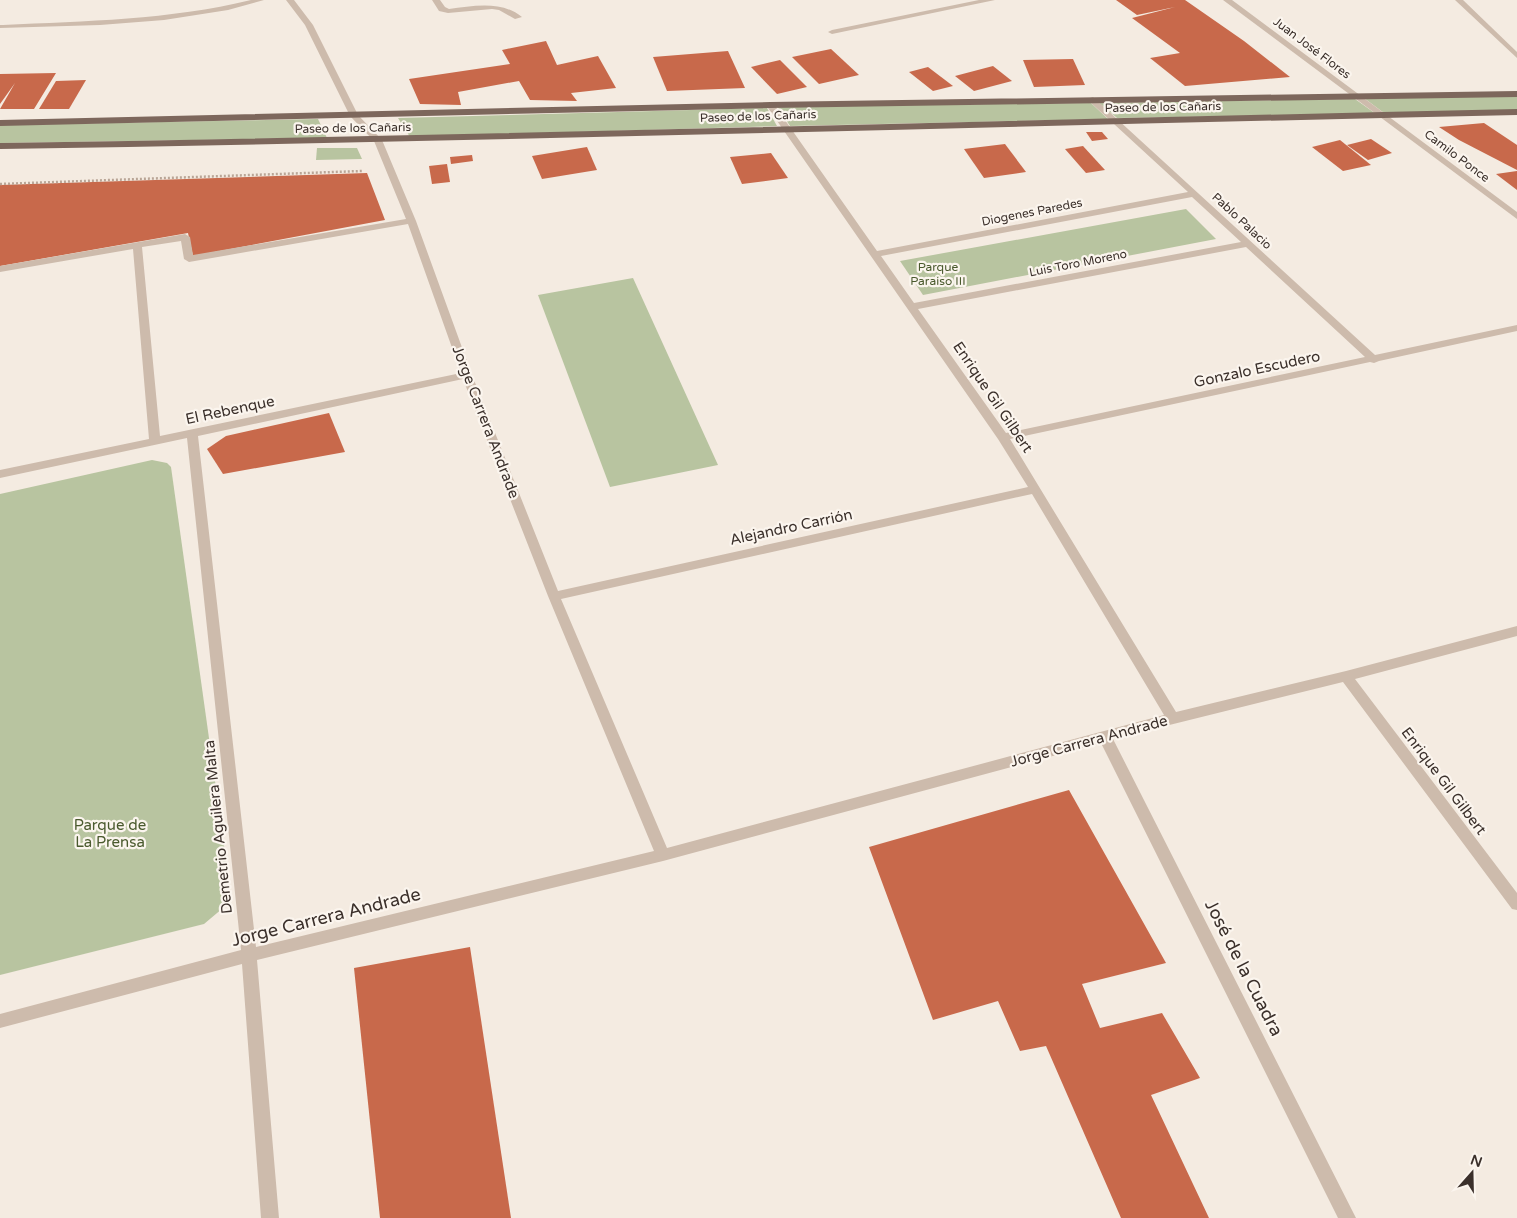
<svg xmlns="http://www.w3.org/2000/svg" width="1517" height="1218" font-family="'Varela Round',sans-serif">
  <rect width="100%" height="100%" fill="#f4ebe1"/>
  <g fill="#b8c4a0">
    <path d="M1517,96V110L1384,113L1364,98Z"/>
    <path d="M1355,99L1376,114L1117,118L1099,103Z"/>
    <path d="M1091,103L1108,119L790,126L777,106Z"/>
    <path d="M767,108L777,126L410,137L398,118Z"/>
    <path d="M318,119L327,138L0,143V125Z"/>
    <path d="M317,148H357L362,159L316,160Z"/>
    <path d="M1186,209L1216,239L923,295L900,261Z"/>
    <path d="M633,278L718,465L610,487L538,295Z"/>
    <path d="M152,460L167,463L171,467L231,895L223,908L204,924L0,975V494Z"/>
  </g>
  <g fill="#c8694b">
    <path d="M1116,0H1185L1244,41L1290,77L1185,86L1150,58L1180,53L1132,18L1175,7L1137,15Z"/>
    <path d="M546,41L557,65L598,56L616,88L571,93L577,101L530,100L519,81L458,92L461,105L420,104L409,79L510,64L502,50Z"/>
    <path d="M831,49L859,75L819,84L792,57Z"/>
    <path d="M728,51L745,88L667,91L653,57Z"/>
    <path d="M1073,59L1085,85L1034,87L1023,60Z"/>
    <path d="M780,60L807,87L777,94L751,67Z"/>
    <path d="M993,66L1012,81L974,91L955,76Z"/>
    <path d="M928,67L953,86L933,91L909,72Z"/>
    <path d="M56,73L34,109H0L15,83L0,104V74Z"/>
    <path d="M86,80L69,109H39L56,81Z"/>
    <path d="M1484,123L1517,145V170L1459,140L1439,127Z"/>
    <path d="M1086,132H1102L1108,139L1092,141Z"/>
    <path d="M1371,139L1392,153L1368,160L1347,145Z"/>
    <path d="M1340,140L1371,165L1343,171L1312,147Z"/>
    <path d="M1005,144L1026,172L984,178L964,149Z"/>
    <path d="M1083,146L1105,170L1086,173L1065,149Z"/>
    <path d="M587,147L597,170L542,179L532,156Z"/>
    <path d="M771,153L788,178L742,184L730,157Z"/>
    <path d="M472,155L473,161L451,164L450,157Z"/>
    <path d="M447,164L450,182L432,184L429,166Z"/>
    <path d="M1517,171V190L1496,174Z"/>
    <path d="M367,173L385,220L193,256L188,233L0,266V185Z"/>
    <path d="M329,413L345,452L223,474L207,449L226,436Z"/>
    <path d="M1069,790L1166,963L1082,984L1100,1028L1162,1013L1200,1078L1151,1095L1209,1218H1121L1046,1046L1020,1051L998,1001L933,1020L869,847Z"/>
    <path d="M470,947L511,1218H380L354,968Z"/>
  </g>
  <g fill="none" stroke-linecap="round" stroke-linejoin="round">
    <path stroke="#b9a596" stroke-width="2.5" stroke-dasharray="2 2" stroke-linecap="butt" d="M0,184L362,171"/>
    <g fill="#cdbbac" fill-rule="evenodd">
      <path d="M251,0H264L228,10L164,20L100,25L0,28V25H3C86,21 169,20 251,0Z"/>
      <path d="M286,0H294L313,25L358,115L382,140L416,221L472,375L558,591L1028,487L998,439L766,105L767,103H773L877,251L1188,192L1090,102V98L1093,97L1375,355L1517,325V331L1379,361L1374,363L1370,362L1010,439L1176,712L1346,671L1517,626V636L1355,679L1517,893V910L1512,909L1343,682L1113,739L1356,1218H1338L1101,743L663,861L257,960L279,1218H261L242,964L0,1028V1014L241,950L187,438L0,478V470L149,439L133,249L0,272V266L185,234L190,237L193,255L406,219L374,141L350,116L305,25ZM1192,197L1241,242L914,303L881,256ZM408,224L461,373L160,436L142,247L181,241L184,259L189,262ZM1246,247L1365,357L1006,433L918,309ZM463,379L548,596L654,851L256,947L198,436ZM1032,494L1164,715L667,848L561,599Z"/>
      <path d="M432,0H440L445,7L449,9C473,6 501,0 522,17L515,19L499,10L492,9L448,13L439,11Z"/>
      <path d="M979,0H995L832,34L828,32L832,30Z"/>
      <path d="M1223,0H1232L1517,212V219Z"/>
      <path d="M1455,0H1463L1517,52V58Z"/>
    </g>
    <g fill="#7d675c" fill-rule="evenodd">
      <path d="M1517,91V97L770,108L0,126V120L770,102Z"/>
      <path d="M1517,109V115C1011,126 506,141 0,149V143C506,135 1011,120 1517,109Z"/>
    </g>
  </g>
  <g text-anchor="middle" dominant-baseline="central" stroke-width="4.5" stroke-linejoin="round" paint-order="stroke">
    <g font-size="12" fill="#3b302b" stroke="#fbf5ee">
      <text transform="translate(1312 48) rotate(37)">Juan José Flores</text>
      <text transform="translate(1163 107) rotate(-1)">Paseo de los Cañaris</text>
      <text transform="translate(758 116) rotate(-2)">Paseo de los Cañaris</text>
      <text transform="translate(353 128) rotate(-1)">Paseo de los Cañaris</text>
      <text transform="translate(1457 156) rotate(37)">Camilo Ponce</text>
      <text transform="translate(1032 212) rotate(-11)">Diogenes Paredes</text>
      <text transform="translate(1242 221) rotate(43)">Pablo Palacio</text>
      <text transform="translate(1078 263) rotate(-11)">Luis Toro Moreno</text>
    </g>
    <g font-size="12" fill="#4a5a2e" stroke="#fbf5ee">
      <text x="938" y="267">Parque<tspan x="938" dy="14">Paraiso III</tspan></text>
    </g>
    <g font-size="15" fill="#3b302b" stroke="#fbf5ee">
      <text transform="translate(1257 369) rotate(-12)">Gonzalo Escudero</text>
      <text transform="translate(993 397) rotate(56)">Enrique Gil Gilbert</text>
      <text transform="translate(230 410) rotate(-12)">El Rebenque</text>
      <text transform="translate(486 422) rotate(69)">Jorge Carrera Andrade</text>
      <text transform="translate(791 527) rotate(-12)">Alejandro Carrión</text>
      <text transform="translate(1089 741) rotate(-15)">Jorge Carrera Andrade</text>
      <text transform="translate(1444 781) rotate(53)">Enrique Gil Gilbert</text>
      <text transform="translate(218 827) rotate(-96)">Demetrio Aguilera Malta</text>
    </g>
    <g font-size="15" fill="#4a5a2e" stroke="#fbf5ee">
      <text x="110" y="825">Parque de<tspan x="110" dy="17">La Prensa</tspan></text>
    </g>
    <g font-size="18" fill="#3b302b" stroke="#fbf5ee">
      <text transform="translate(326 917) rotate(-14)">Jorge Carrera Andrade</text>
      <text transform="translate(1244 968) rotate(63)">José de la Cuadra</text>
    </g>
  </g>
  <g transform="translate(1472 1173) rotate(20)" stroke="#fbf5ee" stroke-width="4" paint-order="stroke">
  <path d="M0-4L9 19L0 12L-9 19Z" fill="#3b302b"/>
  <text y="-8" font-size="14" font-weight="bold" text-anchor="middle" fill="#3b302b">N</text>
  </g>
</svg>
